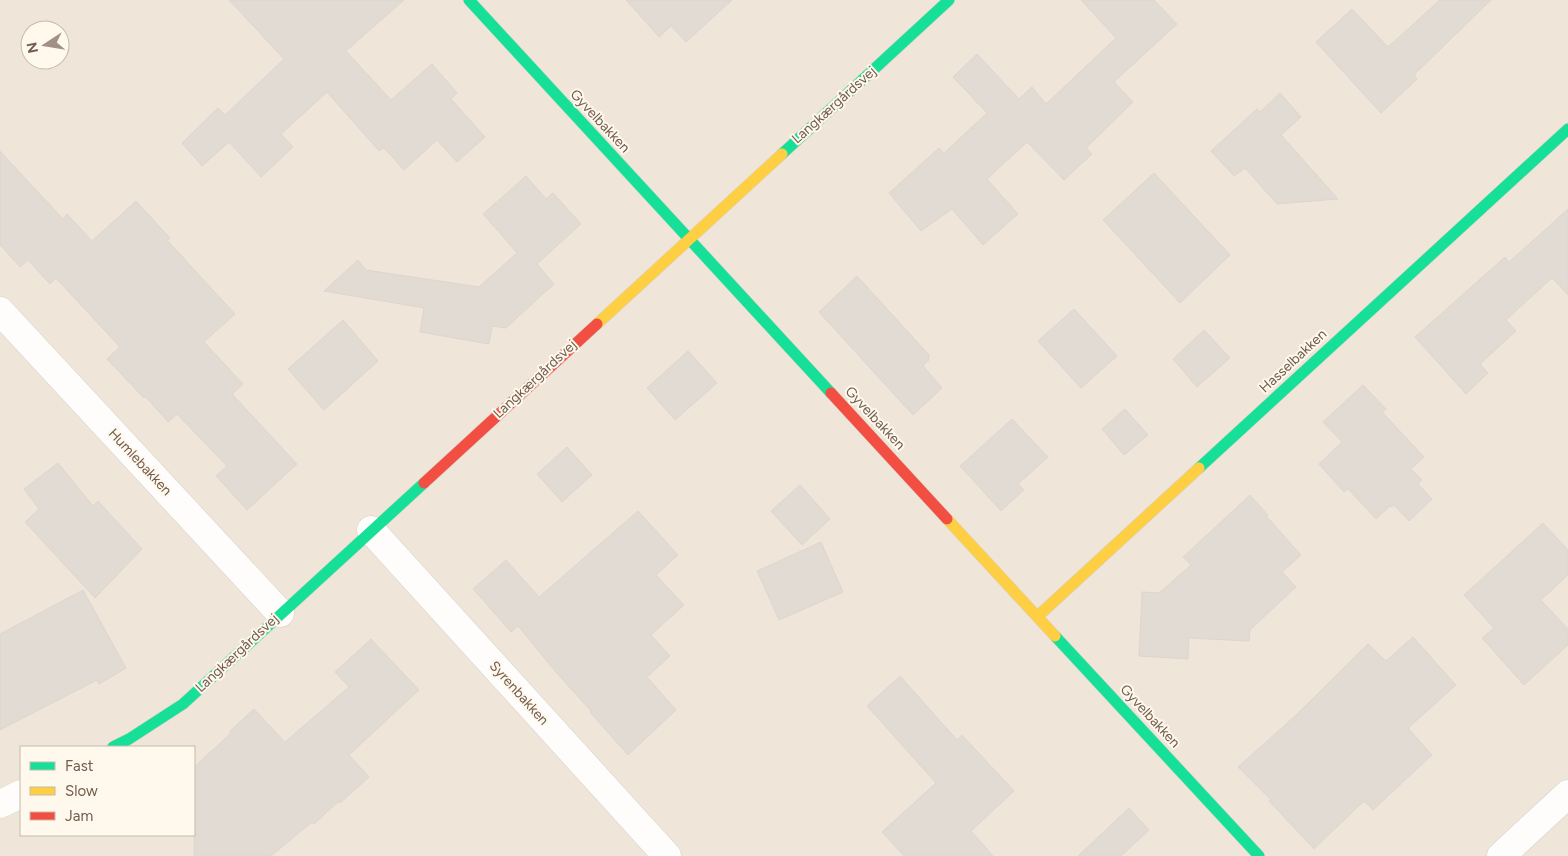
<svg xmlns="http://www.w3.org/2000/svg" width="1568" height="856" font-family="Figtree,sans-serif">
  <rect width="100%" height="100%" fill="#f6f3eb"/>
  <path fill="#efe6d9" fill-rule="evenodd" d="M0,0H1568V856H0ZM30,30H60V60H30ZM21,747H194V835H21Z"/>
  <g fill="#e2dbd3" stroke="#ded6ce">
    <path d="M229,0H404L346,51L391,100L432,64L457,93L451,99L485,137L457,162L437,140L404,170L384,148L379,151L327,92L281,134L293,147L261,177L229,142L202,166L182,143L218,108L225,115L284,59Z"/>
    <path d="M626,0H732L686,42L671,26L659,37Z"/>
    <path d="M1081,0H1154L1177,24L1114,82L1133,102L1086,148L1092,154L1064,180L1027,142L987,179L1018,214L983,245L952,209L921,231L889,193L939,148L944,153L987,113L953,77L977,54L1019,99L1032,87L1046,104L1116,38Z"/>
    <path d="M1440,0H1491L1414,75L1417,79L1381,113L1316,42L1352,9L1388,47Z"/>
    <path d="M1280,93L1301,117L1281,135L1338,199L1277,204L1245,168L1234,176L1211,151L1257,109L1260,112Z"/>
    <path d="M0,151L63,219L67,214L92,241L136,201L170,238L167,240L235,314L204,342L243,384L232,394L297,464L247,510L216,476L227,466L177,414L168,422L145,396L144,398L107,359L120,347L56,278L50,284L28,260L20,267L0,245Z"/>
    <path d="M1154,173L1230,255L1180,303L1103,220Z"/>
    <path d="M526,176L546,199L553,193L581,224L537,264L554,284L506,328L492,326L489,344L420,332L424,308L324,291L358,260L366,270L479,287L517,253L483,214Z"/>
    <path d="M1568,209V295L1552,278L1506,320L1516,331L1480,364L1488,373L1466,394L1415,337L1505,257L1509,262Z"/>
    <path d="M857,276L930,356L928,358L929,360L923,366L942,388L913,415L819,312Z"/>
    <path d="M1074,309L1117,356L1081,388L1038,341Z"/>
    <path d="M343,320L378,361L324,410L288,369Z"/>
    <path d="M1204,330L1230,358L1197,387L1173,359Z"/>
    <path d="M688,351L717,383L675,420L647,388Z"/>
    <path d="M1363,385L1386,409L1382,412L1424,457L1411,469L1422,480L1418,484L1432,499L1409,521L1394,505L1391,507L1390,506L1376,519L1348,489L1344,492L1319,464L1342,442L1323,422Z"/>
    <path d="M1125,409L1148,435L1124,455L1102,429Z"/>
    <path d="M1012,419L1048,457L1018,484L1024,490L1001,511L960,466Z"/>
    <path d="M567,447L592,475L562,502L537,474Z"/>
    <path d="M58,463L93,506L98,501L142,549L95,598L25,522L39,509L24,489Z"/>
    <path d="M800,485L830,519L802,545L771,511Z"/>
    <path d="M1250,495L1268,515L1267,517L1301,555L1282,572L1296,587L1250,630L1249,641L1189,638L1188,659L1139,656L1142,592L1159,593L1191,565L1183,557Z"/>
    <path d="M638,511L678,555L656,575L684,605L651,635L670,656L647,677L676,710L628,755L590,712L591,711L555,671L518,626L511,632L473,589L506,560L539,597Z"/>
    <path d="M1543,523L1568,550V575L1541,600L1568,629V645L1524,685L1482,638L1494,628L1464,595Z"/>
    <path d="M821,542L843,592L779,620L757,571Z"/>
    <path d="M83,590L126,668L99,684L97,680L0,730V634Z"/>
    <path d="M1413,637L1456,685L1408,728L1432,755L1373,810L1364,801L1314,849L1269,801L1271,800L1238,767L1294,717L1368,644L1386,661Z"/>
    <path d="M371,639L419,690L349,755L369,777L340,803L339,801L314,824L312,822L271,856H194V767L231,733L230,731L254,709L285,742L349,687L335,672Z"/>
    <path d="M900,676L957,740L962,735L1014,791L971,831L993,856H904L882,832L936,783L867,706Z"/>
    <path d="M1129,808L1149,830L1121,856H1078Z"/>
  </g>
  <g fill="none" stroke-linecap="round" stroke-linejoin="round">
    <g stroke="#d5d0ca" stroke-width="29">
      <g id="street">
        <path d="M0,311L280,613"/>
        <path d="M371,530L667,856"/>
        <path d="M0,804L21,794"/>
        <path d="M1501,856L1568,794"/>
      </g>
    </g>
    <g stroke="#d6d0c9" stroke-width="12">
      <g id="fast">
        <path d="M469,0L831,393"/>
        <path d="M782,154L949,0"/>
        <path d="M1199,468L1568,129"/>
        <path d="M1055,636L1259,856"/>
        <path d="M113,747L129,739L183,704L424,483"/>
      </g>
    </g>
    <g stroke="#d6d0c9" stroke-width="12">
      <g id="slow">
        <path d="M597,324L782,154"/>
        <path d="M947,519L1055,636"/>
        <path d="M1038,616L1199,468"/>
      </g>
    </g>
    <g stroke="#d6d0c9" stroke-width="12">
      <g id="jam">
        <path d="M831,393L947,519"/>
        <path d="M424,483L597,324"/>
      </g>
    </g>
    <use href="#street" stroke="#fefdfc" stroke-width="28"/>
    <use href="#fast" stroke="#16e098" stroke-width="11"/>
    <use href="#slow" stroke="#ffcf43" stroke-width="11"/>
    <use href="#jam" stroke="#f24e42" stroke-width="11"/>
  </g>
  <g text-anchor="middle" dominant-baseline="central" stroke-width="4" stroke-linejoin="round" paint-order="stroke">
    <g font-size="14" fill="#725c4d" stroke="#fef8ed">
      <text transform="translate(834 105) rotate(-42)">Langkærgårdsvej</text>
      <text transform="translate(600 121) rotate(47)">Gyvelbakken</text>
      <text transform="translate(1293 361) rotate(-43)">Hasselbakken</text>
      <text transform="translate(535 379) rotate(-43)">Langkærgårdsvej</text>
      <text transform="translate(875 418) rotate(47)">Gyvelbakken</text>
      <text transform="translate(140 462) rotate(47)">Humlebakken</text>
      <text transform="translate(237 653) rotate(-43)">Langkærgårdsvej</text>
      <text transform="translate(519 693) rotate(48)">Syrenbakken</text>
      <text transform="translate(1150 716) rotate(47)">Gyvelbakken</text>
    </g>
  </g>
  <rect x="20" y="746" width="175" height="90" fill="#fef8ed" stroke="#c6baad"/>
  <rect x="30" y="762" width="25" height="8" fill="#16e098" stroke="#c6baad"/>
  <text x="65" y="771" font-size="15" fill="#725c4d">Fast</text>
  <rect x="30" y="787" width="25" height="8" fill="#ffcf43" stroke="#c6baad"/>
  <text x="65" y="796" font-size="15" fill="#725c4d">Slow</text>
  <rect x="30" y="812" width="25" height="8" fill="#f24e42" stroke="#c6baad"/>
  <text x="65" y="821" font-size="15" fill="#725c4d">Jam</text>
  <g transform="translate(45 45) rotate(258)"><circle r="24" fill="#fef8ed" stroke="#c6baad"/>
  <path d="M0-4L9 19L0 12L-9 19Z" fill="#a09184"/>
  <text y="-8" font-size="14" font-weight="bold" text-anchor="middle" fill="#725c4d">N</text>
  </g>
</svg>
